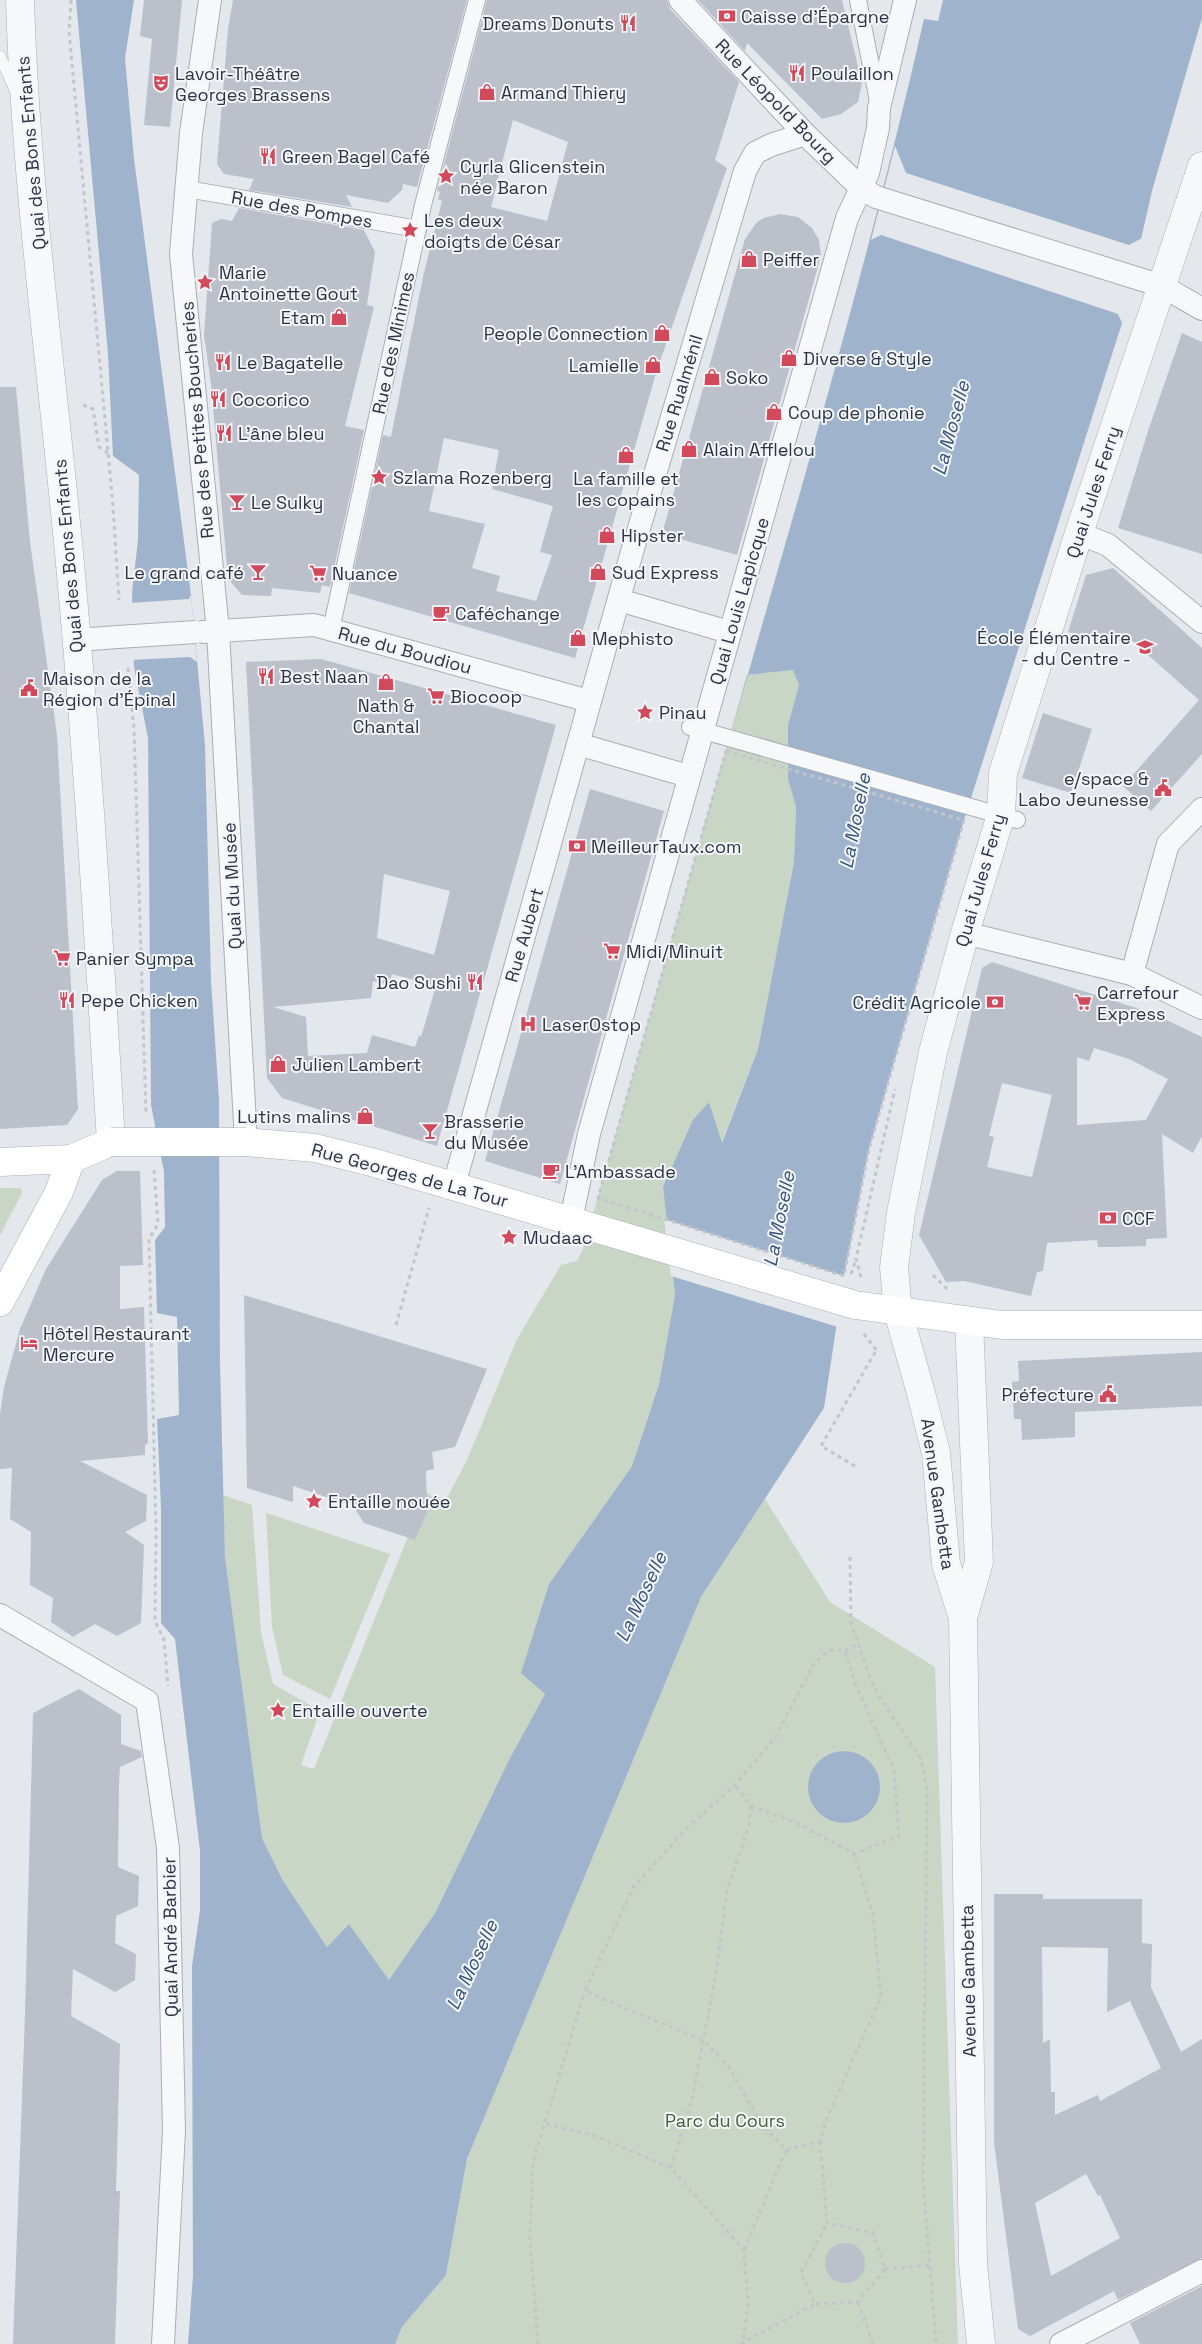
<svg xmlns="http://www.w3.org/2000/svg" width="1202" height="2344" font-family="'Space Grotesk',sans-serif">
  <rect width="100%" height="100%" fill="#e4e7ec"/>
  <g fill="#c9d6c5">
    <path d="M793,670L799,685L788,725V779L796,807L794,862L758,1049L721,1144L708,1102L663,1187L675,1295L659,1384L632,1466L549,1584L545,1694L510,1758L435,1913L389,1980L349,1924L327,1947L282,1879L262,1838L225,1557L223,1495L252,1505L261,1632L273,1684L320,1711L301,1765L314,1769L426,1492L444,1504L467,1460L517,1339L561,1265L577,1261L583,1249L747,675Z"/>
    <path d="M0,1188H19L22,1190V1193L0,1235Z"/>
    <path d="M765,1499L830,1602L935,1667L958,2344H395L402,2327L446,2275L467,2159L701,1597Z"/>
    <path d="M266,1513L390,1554L330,1699L283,1675L272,1627Z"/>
  </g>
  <g fill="#9fb4cc">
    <path d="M76,0H134L125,58L134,159L191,595L205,746L211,980L219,1100L220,1363L225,1557L262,1838L282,1879L327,1947L349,1924L389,1980L435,1913L510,1758L545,1694L521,1673L549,1584L632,1466L659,1384L675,1295L663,1187L693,1120L709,1102L722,1143L758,1049L794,862L796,807L788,779V725L799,685L793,670L747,675L726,751C795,508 868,266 924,19L938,21L943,0H1202V18L1152,191L1122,323L964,820L869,1149L844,1276L824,1408L701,1597L467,2159L446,2275L402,2327L395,2344H188L193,2275L192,1966L200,1910V1851L175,1639L161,1623V1508L157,1419L179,1415L177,1317L157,1313L155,1240L165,1227L164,1172L151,1105L148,738L134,667L132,592L138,540L139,475L113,456L108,354Z"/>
    <circle cx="844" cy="1787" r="36"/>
  </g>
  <g fill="#e4e7ec">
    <path d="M895,146L906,173L1129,245L1144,237L1122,323L1118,314L881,235L871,240Z"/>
    <path d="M191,595L197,662L190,657L131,660L130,603L189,599Z"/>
    <path d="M664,1219L844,1276L845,1280L838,1327L671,1276Z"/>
  </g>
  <g fill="#bbc0ca" fill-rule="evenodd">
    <path d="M144,0H182L170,127L144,125L152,39L140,36Z"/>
    <path d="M233,0H467L417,187L403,184L402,190L388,203L346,195L352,207L249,190L254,179L224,174L217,164L228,29Z"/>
    <path d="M487,0H667L670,9L739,82L715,160L727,168L656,373L575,658L349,593L383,435L391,437L423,277L442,201L438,199L440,192L437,191ZM513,120L568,142L547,221L491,207ZM444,438L499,450L492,489L553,506L540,552L552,555L536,601L496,591L500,576L472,568L485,524L429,511Z"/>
    <path d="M698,0H842L862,83L858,102L841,114L822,119L747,43L745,51Z"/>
    <path d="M239,208L364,230L375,252L367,305L374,307L345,426L364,430L330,587L322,585L320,593L272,588L271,596L242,595L228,579L211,384L204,335L212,223L221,219L232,221Z"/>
    <path d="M780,214L798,217L812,228L819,240L821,256L737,555L662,534L745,239L757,222L764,218Z"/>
    <path d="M1182,333L1202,342V554L1118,528L1148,431Z"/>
    <path d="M0,387H16L30,542L57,735L78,1109L67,1125L0,1129Z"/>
    <path d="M1113,568L1202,648V754L1151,811L1123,786L1199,700L1131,640L1102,642L1068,632L1086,575Z"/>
    <path d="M321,659L556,725L437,1146L282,1098L267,1078L246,662ZM384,874L450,891L434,955L377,938ZM392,974L436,986L421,1037L419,1035L415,1047L372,1035L367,1053L308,1056L306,1017L273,1007L371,998L373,981L389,985Z"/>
    <path d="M1043,713L1092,729L1071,793L1022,778Z"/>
    <path d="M590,789L664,811L560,1184L485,1161Z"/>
    <path d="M992,962L1152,1013L1202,1037V1136L1193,1153L1162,1134L1167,1238L1146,1239V1246L1114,1247H1098L1097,1240L1047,1243L1043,1271L1037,1272L1031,1296L964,1281L946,1282L919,1235L982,968ZM1094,1048L1129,1059L1168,1079L1146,1120L1077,1125V1057L1089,1061ZM1002,1083L1052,1095L1032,1177L987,1167L994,1137L989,1136Z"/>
    <path d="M117,1171H140L143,1265L120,1266V1309L144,1307L148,1443L145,1445V1455L80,1461L147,1495L146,1521L125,1532L144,1545L141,1623L117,1636L95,1624L73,1637L51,1622L53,1598L30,1585L31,1532L10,1519L12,1468L0,1469V1414L4,1387L20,1329L46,1269L102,1180Z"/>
    <path d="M244,1295L487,1369L455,1447L432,1452L434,1469L426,1471L427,1512L415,1540L364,1523L353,1506L293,1486V1502L247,1488Z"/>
    <path d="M1202,1352V1406L1075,1412V1437L1022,1440L1021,1419H1014L1012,1382L1019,1381L1018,1361Z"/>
    <path d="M79,1689L121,1715V1744L141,1751L142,1757L120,1767L119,1782L118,1867L139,1876L138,1906L116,1916L115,1943L136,1954L135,1980L115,1992L73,1969L71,2016L120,2044L116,2191H120L115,2344H13L25,2014L33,1713Z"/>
    <path d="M994,1894H1043V1899H1142V1943L1152,1944L1151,1987L1181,2052L1202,2039V2258L1118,2300L1114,2291L1030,2336L1018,2329L994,2142ZM1042,1947L1108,1948L1107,2012L1130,2001L1161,2068L1100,2101L1098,2095L1055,2115V2092H1051L1050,2039L1043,2043ZM1086,2174L1098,2196L1100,2195L1120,2238L1051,2276L1035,2203Z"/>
    <circle cx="845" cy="2263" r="20"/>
    <path d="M1202,2286V2344H1140L1130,2323Z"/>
  </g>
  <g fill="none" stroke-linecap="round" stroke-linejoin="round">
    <g stroke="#a9aeb7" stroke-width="12">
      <path id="service" d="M0,56L15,90"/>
    </g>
    <g stroke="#a9aeb7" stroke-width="18">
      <g id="pedestrian">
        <path d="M858,0L878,101"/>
        <path d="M187,189L418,229"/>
        <path d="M331,630L423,205L477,0"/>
        <path d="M690,727L1017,820"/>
      </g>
    </g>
    <g stroke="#a9aeb7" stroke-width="24">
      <g id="minor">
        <path d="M210,0L191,133L181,254L218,631L246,1142"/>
        <path d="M680,0L805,134L861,188L876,197L1162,286L1202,309"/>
        <path d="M1079,533L1108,545L1202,622"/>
        <path d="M619,600L729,632"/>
        <path d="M203,632L314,625L589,701"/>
        <path d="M77,640L118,637"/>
        <path d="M578,744L688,776"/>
        <path d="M965,933L1132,974L1202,1008"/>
        <path d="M1132,974L1168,844L1202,809"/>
        <path d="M454,1185L632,552L745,171L755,153L771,145L805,134"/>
        <path d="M571,1220L589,1134L847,218L868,173L878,128L879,108L905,0"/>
        <path d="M0,1615L147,1701L168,1848L174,2131L163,2344"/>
        <path d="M1061,2344L1202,2271"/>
      </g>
    </g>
    <g stroke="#a9aeb7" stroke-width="29">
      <g id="tertiary">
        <path d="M20,0C26,200 56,398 73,597C89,778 100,960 111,1142"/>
        <path d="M963,1618L979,1562L969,1321"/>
        <path d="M981,2344L973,2264L963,1618L946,1564L936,1453L921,1393L898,1312L894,1267L901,1213L933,1052L965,933L1001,815L1003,773L1079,533L1202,166"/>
      </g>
    </g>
    <g stroke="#a9aeb7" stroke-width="29">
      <g id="secondary">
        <path d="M246,1142L315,1148L375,1163L855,1305L1002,1325H1202"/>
        <path d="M0,1162L71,1159L111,1142"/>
        <path d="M0,1302L59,1192L71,1159"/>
      </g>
    </g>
    <g stroke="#c2c5cb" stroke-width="3" stroke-dasharray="4 4" stroke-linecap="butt">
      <path d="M71,0L69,31L113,506L119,600"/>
      <path d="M83,405L93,409L99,447L108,453"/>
      <path d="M128,668L134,729L146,1114"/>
      <path d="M726,751L964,820L869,1149L844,1276L598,1198Z"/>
      <path d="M154,1170L158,1224L149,1239L156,1531L155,1621L164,1640L168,1686"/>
      <path d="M851,1274L856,1259"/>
      <path d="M933,1275L947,1289"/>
      <path d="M861,1277L856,1259L895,1089"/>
      <path d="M396,1325L429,1208"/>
      <path d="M864,1334L877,1351"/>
      <path d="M855,1466L821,1446L877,1349"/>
      <path d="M850,1557L851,1623L870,1678L884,1704L921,1759L927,1791L923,2179L936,2344"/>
      <path d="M830,1650L845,1651L855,1683L894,1770L899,1836L854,1854L873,1915L881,1997L828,2115L820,2141L786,2150L761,2124L729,2067L704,2041L585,1991L633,1888L687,1828L735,1785L775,1738L814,1663Z"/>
      <path d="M845,1651L858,1643"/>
      <path d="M751,1806L803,1826L854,1854"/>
      <path d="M546,2124L596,2136L671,2168L744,2250L748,2302L743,2344"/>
      <path d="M820,2141L827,2223L873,2233L885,2269L858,2302L815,2304L801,2273L827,2223"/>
      <path d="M671,2168L692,2099L716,1973L727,1890L749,1825L751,1806L735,1785"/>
      <path d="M744,2250L786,2150"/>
      <path d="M885,2269L930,2265"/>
      <path d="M858,2302L873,2344"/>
      <path d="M538,2344L530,2239L533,2161L585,1991"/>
      <path d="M740,2344L815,2304"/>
    </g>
    <use href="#service" stroke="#f7f8fa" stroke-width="11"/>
    <use href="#pedestrian" stroke="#f7f8fa" stroke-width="16"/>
    <use href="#minor" stroke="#f7f8fa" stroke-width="22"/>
    <use href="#tertiary" stroke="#f7f8fa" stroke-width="28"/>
    <use href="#secondary" stroke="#fff" stroke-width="28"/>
    <g stroke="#a9aeb7" stroke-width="24" stroke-linecap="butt">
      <path id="minor-bridge" d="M118,637L196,632"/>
    </g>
    <g stroke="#a9aeb7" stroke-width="29" stroke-linecap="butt">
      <path id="secondary-bridge" d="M111,1142H246"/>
    </g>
    <use href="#minor-bridge" stroke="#f7f8fa" stroke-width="22"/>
    <use href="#secondary-bridge" stroke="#fff" stroke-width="28"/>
  </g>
  <defs>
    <g id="bank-bare" transform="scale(1.35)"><path d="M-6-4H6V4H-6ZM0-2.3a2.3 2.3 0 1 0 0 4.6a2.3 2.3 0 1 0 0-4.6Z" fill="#d1495b" stroke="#f4f6f9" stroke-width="2.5" paint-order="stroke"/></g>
    <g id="restaurant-bare" transform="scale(1.35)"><path d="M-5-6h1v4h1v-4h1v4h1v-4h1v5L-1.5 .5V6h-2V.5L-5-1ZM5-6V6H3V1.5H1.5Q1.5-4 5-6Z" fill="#d1495b" stroke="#f4f6f9" stroke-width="2.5" paint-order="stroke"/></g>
    <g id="theatre-bare" transform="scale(1.35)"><path d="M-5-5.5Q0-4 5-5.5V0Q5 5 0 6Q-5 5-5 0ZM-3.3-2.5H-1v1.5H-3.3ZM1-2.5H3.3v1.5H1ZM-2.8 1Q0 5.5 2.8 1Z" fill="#d1495b" stroke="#f4f6f9" stroke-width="2.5" paint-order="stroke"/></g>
    <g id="shop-bare" transform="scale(1.35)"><path d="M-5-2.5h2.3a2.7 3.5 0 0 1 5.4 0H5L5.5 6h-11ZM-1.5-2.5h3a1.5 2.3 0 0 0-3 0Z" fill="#d1495b" stroke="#f4f6f9" stroke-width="2.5" paint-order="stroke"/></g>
    <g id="sight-bare" transform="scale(1.35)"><path d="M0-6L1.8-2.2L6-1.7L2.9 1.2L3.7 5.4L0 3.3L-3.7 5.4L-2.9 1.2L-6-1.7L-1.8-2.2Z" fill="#d1495b" stroke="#f4f6f9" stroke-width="2.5" paint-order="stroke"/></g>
    <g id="bar-bare" transform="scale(1.35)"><path d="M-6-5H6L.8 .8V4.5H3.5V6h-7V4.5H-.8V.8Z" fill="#d1495b" stroke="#f4f6f9" stroke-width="2.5" paint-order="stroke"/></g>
    <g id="supermarket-bare" transform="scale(1.35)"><path d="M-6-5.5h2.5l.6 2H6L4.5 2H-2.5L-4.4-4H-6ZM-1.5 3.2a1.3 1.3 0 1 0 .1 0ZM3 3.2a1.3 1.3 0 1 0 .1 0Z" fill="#d1495b" stroke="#f4f6f9" stroke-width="2.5" paint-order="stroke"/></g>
    <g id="cafe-bare" transform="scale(1.35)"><path d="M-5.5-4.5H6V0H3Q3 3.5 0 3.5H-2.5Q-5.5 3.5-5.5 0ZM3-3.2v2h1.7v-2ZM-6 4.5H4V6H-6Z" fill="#d1495b" stroke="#f4f6f9" stroke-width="2.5" paint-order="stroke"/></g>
    <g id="school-bare" transform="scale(1.35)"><path d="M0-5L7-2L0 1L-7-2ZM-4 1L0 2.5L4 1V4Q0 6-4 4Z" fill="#d1495b" stroke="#f4f6f9" stroke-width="2.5" paint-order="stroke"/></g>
    <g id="civic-bare" transform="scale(1.35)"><path d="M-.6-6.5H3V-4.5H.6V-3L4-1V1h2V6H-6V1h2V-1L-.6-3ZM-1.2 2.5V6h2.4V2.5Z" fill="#d1495b" stroke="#f4f6f9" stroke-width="2.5" paint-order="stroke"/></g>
    <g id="hospital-bare" transform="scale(1.35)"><path d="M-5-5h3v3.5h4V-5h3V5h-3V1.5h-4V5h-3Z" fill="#d1495b" stroke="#f4f6f9" stroke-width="2.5" paint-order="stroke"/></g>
    <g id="hotel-bare" transform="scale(1.35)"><path d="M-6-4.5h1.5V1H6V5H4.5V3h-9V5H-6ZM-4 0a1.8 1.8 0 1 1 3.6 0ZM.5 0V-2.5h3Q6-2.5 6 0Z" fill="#d1495b" stroke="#f4f6f9" stroke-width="2.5" paint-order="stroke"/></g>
  </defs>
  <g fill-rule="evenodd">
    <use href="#bank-bare" x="727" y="16"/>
    <use href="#restaurant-bare" x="628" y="23"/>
    <use href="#restaurant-bare" x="797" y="73"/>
    <use href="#theatre-bare" x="161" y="83"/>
    <use href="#shop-bare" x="487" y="92"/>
    <use href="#restaurant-bare" x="268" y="156"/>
    <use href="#sight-bare" x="446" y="176"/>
    <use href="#sight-bare" x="410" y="230"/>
    <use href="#shop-bare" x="749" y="259"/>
    <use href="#sight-bare" x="205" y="282"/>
    <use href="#shop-bare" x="339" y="317"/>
    <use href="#shop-bare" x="662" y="333"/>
    <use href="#shop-bare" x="789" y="358"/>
    <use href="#restaurant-bare" x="223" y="362"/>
    <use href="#shop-bare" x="653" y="365"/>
    <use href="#shop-bare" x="712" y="377"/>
    <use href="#restaurant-bare" x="218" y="399"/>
    <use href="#shop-bare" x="774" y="412"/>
    <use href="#restaurant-bare" x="224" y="433"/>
    <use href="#shop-bare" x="689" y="449"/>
    <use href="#shop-bare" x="626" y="455"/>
    <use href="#sight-bare" x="379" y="477"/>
    <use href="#bar-bare" x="237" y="502"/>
    <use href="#shop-bare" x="607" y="535"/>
    <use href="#bar-bare" x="258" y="572"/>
    <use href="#shop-bare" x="598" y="572"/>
    <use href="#supermarket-bare" x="318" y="573"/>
    <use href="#cafe-bare" x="441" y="613"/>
    <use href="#shop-bare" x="578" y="638"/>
    <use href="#school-bare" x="1145" y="647"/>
    <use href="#restaurant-bare" x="266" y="676"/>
    <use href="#shop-bare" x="386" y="682"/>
    <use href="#civic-bare" x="29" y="688"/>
    <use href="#supermarket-bare" x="436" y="696"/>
    <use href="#sight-bare" x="645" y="712"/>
    <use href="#civic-bare" x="1163" y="788"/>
    <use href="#bank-bare" x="577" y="846"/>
    <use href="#supermarket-bare" x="612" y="951"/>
    <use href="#supermarket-bare" x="62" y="958"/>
    <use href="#restaurant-bare" x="475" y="982"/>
    <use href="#restaurant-bare" x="67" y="1000"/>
    <use href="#bank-bare" x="995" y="1002"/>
    <use href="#supermarket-bare" x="1083" y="1002"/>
    <use href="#hospital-bare" x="528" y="1024"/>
    <use href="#shop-bare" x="278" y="1064"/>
    <use href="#shop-bare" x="365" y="1116"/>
    <use href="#bar-bare" x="430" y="1131"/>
    <use href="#cafe-bare" x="551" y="1171"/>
    <use href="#bank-bare" x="1108" y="1218"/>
    <use href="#sight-bare" x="509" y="1237"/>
    <use href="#hotel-bare" x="29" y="1343"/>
    <use href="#civic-bare" x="1108" y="1394"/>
    <use href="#sight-bare" x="314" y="1501"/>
    <use href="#sight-bare" x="278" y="1710"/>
  </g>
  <g text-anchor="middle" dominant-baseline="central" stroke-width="4" stroke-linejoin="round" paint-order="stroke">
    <g font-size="18" fill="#2b3445" stroke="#f4f6f9" text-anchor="start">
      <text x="741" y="16">Caisse d'Épargne</text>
      <text x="614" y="23" text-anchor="end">Dreams Donuts</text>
      <text x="175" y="73">Lavoir-Théâtre<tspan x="175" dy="21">Georges Brassens</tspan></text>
      <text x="811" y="73">Poulaillon</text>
      <text x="501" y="92">Armand Thiery</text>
      <text x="282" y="156">Green Bagel Café</text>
      <text x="460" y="166">Cyrla Glicenstein<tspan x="460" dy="21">née Baron</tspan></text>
      <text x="424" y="220">Les deux<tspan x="424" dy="21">doigts de César</tspan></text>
      <text x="763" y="259">Peiffer</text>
      <text x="219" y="272">Marie<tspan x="219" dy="21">Antoinette Gout</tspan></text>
      <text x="325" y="317" text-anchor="end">Etam</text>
      <text x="648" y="333" text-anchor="end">People Connection</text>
      <text x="803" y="358">Diverse &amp; Style</text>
      <text x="237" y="362">Le Bagatelle</text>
      <text x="639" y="365" text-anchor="end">Lamielle</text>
      <text x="726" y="377">Soko</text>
      <text x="232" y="399">Cocorico</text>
      <text x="788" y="412">Coup de phonie</text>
      <text x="238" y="433">L'âne bleu</text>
      <text x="703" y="449">Alain Afflelou</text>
      <text x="393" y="477">Szlama Rozenberg</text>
      <text x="626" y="478" text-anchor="middle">La famille et<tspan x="626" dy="21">les copains</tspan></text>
      <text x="251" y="502">Le Sulky</text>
      <text x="621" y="535">Hipster</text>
      <text x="244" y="572" text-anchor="end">Le grand café</text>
      <text x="612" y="572">Sud Express</text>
      <text x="332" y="573">Nuance</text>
      <text x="455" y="613">Caféchange</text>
      <text x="1131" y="637" text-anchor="end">École Élémentaire<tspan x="1131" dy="21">- du Centre -</tspan></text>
      <text x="592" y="638">Mephisto</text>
      <text x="280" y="676">Best Naan</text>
      <text x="43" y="678">Maison de la<tspan x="43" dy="21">Région d'Épinal</tspan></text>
      <text x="450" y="696">Biocoop</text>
      <text x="386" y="705" text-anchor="middle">Nath &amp;<tspan x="386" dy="21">Chantal</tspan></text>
      <text x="659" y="712">Pinau</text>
      <text x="1149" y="778" text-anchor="end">e/space &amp;<tspan x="1149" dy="21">Labo Jeunesse</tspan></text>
      <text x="591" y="846">MeilleurTaux.com</text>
      <text x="626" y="951">Midi/Minuit</text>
      <text x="76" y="958">Panier Sympa</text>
      <text x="461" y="982" text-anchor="end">Dao Sushi</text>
      <text x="1097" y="992">Carrefour<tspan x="1097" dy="21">Express</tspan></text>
      <text x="81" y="1000">Pepe Chicken</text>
      <text x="981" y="1002" text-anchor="end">Crédit Agricole</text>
      <text x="542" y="1024">LaserOstop</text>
      <text x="292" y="1064">Julien Lambert</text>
      <text x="351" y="1116" text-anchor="end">Lutins malins</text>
      <text x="444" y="1121">Brasserie<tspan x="444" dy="21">du Musée</tspan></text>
      <text x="565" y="1171">L’Ambassade</text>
      <text x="1122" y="1218">CCF</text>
      <text x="523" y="1237">Mudaac</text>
      <text x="43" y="1333">Hôtel Restaurant<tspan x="43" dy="21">Mercure</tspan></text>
      <text x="1094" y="1394" text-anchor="end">Préfecture</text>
      <text x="328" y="1501">Entaille nouée</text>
      <text x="292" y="1710">Entaille ouverte</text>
    </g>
    <g font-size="18" fill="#2b3445" stroke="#f4f6f9">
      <text transform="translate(776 101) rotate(46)">Rue Léopold Bourg</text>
      <text transform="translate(31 153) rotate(-95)">Quai des Bons Enfants</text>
      <text transform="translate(302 209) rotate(10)">Rue des Pompes</text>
      <text transform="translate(393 343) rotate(-78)">Rue des Minimes</text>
      <text transform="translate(679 393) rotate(-73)">Rue Rualménil</text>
      <text transform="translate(197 420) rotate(-95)">Rue des Petites Boucheries</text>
      <text transform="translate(1093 492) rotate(-72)">Quai Jules Ferry</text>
      <text transform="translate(68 556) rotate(-95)">Quai des Bons Enfants</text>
      <text transform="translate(739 601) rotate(-74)">Quai Louis Lapicque</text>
      <text transform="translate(405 650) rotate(15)">Rue du Boudiou</text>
      <text transform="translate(980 880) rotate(-74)">Quai Jules Ferry</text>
      <text transform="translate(232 886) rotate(-93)">Quai du Musée</text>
      <text transform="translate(524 935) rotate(-74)">Rue Aubert</text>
      <text transform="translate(410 1175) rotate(15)">Rue Georges de La Tour</text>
      <text transform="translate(938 1494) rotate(82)">Avenue Gambetta</text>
      <text transform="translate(170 1937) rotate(-91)">Quai André Barbier</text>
      <text transform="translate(968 1981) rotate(-91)">Avenue Gambetta</text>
    </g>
    <g font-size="18" fill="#3f6138" stroke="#f4f6f9">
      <text x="725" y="2120">Parc du Cours</text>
    </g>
    <g font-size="19" font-style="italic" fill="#34527a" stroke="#f4f6f9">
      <text transform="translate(951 428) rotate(-75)">La Moselle</text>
      <text transform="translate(855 821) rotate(-79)">La Moselle</text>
      <text transform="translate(779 1219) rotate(-79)">La Moselle</text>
      <text transform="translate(641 1597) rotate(-65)">La Moselle</text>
      <text transform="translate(472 1965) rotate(-65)">La Moselle</text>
    </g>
  </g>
</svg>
